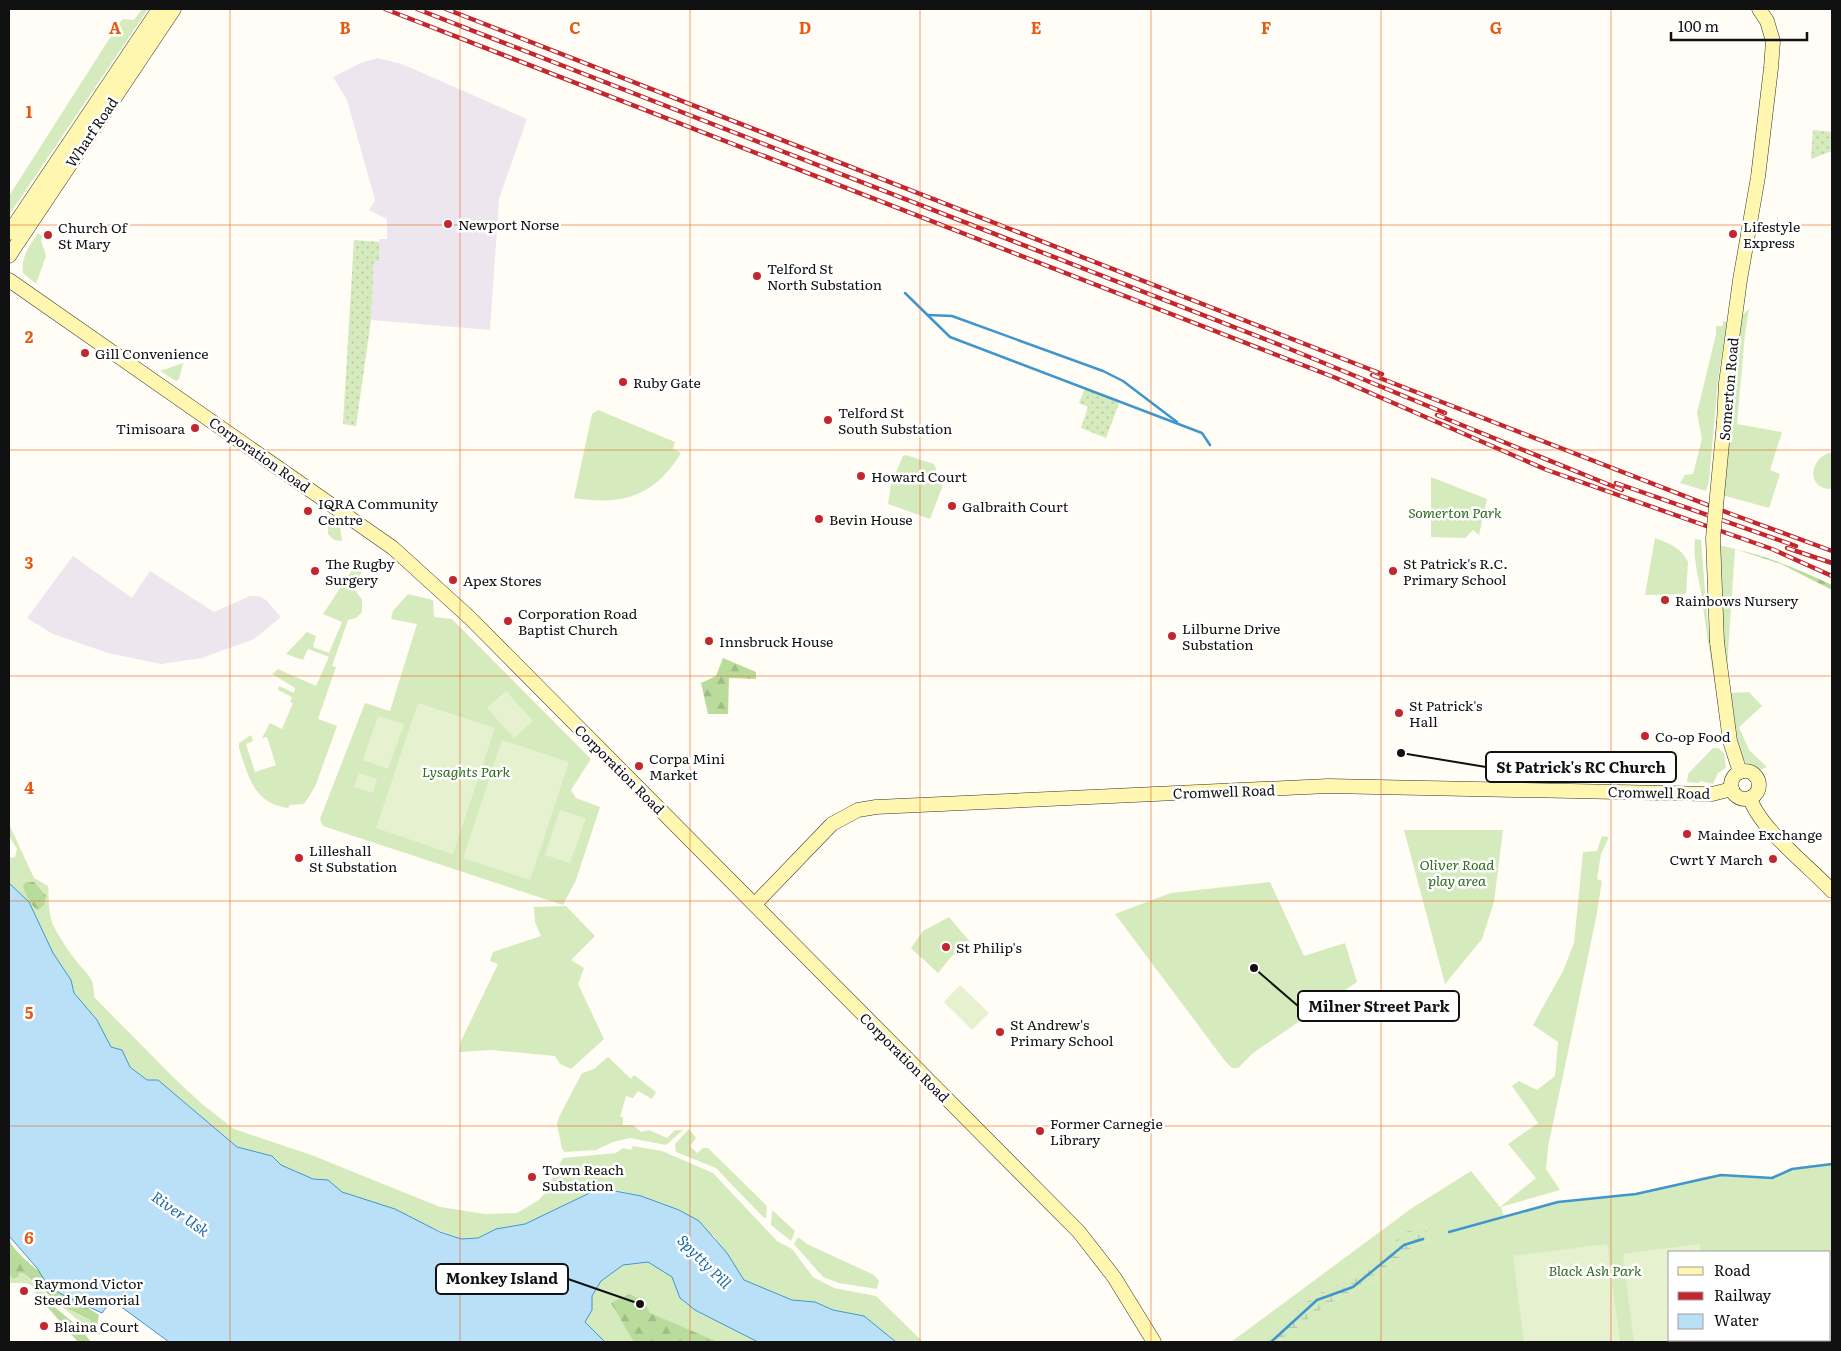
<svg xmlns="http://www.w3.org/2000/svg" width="1841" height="1351" font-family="Literata,serif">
  <defs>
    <pattern id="forest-firs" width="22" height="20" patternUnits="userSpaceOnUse" patternTransform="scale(1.25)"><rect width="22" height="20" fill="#b9dc9c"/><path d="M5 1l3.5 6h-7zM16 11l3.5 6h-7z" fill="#9ebc85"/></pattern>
    <pattern id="wetland-marsh" width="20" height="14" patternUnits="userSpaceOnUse" patternTransform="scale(1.25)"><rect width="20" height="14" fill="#d5ebbd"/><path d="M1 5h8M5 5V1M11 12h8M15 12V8" fill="none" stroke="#b6c8a1"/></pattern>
    <pattern id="garden-dots" width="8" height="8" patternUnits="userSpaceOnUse" patternTransform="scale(1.25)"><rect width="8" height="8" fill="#d5ebbd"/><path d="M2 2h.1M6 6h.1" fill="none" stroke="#b6c8a1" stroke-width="1.8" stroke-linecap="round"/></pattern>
  </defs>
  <rect width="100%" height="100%" fill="#fffdf5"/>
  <g fill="#eee6ef">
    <path d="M378,58L402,64L527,119L499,199L490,330L371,320L374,261H379V239H387V219L369,210L375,200L347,100L333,77L363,62Z"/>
    <path d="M73,556L132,598L150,571L214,612L250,596H259L266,600L281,617L254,639L202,658L161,664L108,653L53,634L27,618Z"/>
  </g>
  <g fill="#d5ebbd" fill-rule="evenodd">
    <path d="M142,9H148L9,215V196L120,22L123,19L134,20Z"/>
    <path d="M38,233L42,236L41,240L46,256L36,284L23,273C21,256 29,247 38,233Z"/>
    <path d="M1749,309L1745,334L1737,424L1782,432L1770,470L1780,474L1769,508L1722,495L1727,428L1740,317Z"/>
    <path d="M1723,321L1727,322L1718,380L1709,481L1706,491L1680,483L1685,475L1693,474L1702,439L1697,413L1716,334V326H1723Z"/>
    <path d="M183,363L179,379L176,381L160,371Z"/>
    <path d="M598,410L675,442L673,449L681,453C655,496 622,506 574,498L592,414Z"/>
    <path d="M1832,452V489C1806,490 1808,458 1832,452Z"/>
    <path d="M906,455L934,464L943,485L930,519L888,504L891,484L903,456Z"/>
    <path d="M1431,477L1487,499L1479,535L1473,530L1465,538L1431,537Z"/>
    <path d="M335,517L339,519L342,541L334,540L328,534V522Z"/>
    <path d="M1655,538C1668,543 1682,548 1688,562L1686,594L1645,595Z"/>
    <path d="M1695,539L1701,540L1707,616L1721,723C1714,680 1707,637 1701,593C1698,574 1693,559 1695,539Z"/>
    <path d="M1719,545L1735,549L1727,668L1721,604Z"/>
    <path d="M366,559L355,590L362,600V612L356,618L348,620L332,666L336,667L318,719L337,726L315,787L304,804L290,805L288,808C254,804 248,776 239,748V743L251,735L253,741L246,744L255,772L276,765L267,737L262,738L270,723L282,729L293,703L290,702L292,697L278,690L279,686L294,693L295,688L272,674L278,669L316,686L329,657L308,649L303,660L286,654L307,632L316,636L313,647L329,653L342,622L323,614L358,561Z"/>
    <path d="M408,594L433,600L434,617L452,619L591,759L571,790L576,798L600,807L576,880L563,905L323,826L320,819L365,703L390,711L417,624L391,619L393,611Z"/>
    <path d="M1749,692L1762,706L1739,727L1749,750L1767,767L1762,769C1731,769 1732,715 1730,693Z"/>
    <path d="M1713,748H1718L1724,753L1726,768L1718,773L1713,784L1701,781L1698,783L1687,782L1688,774Z"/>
    <path d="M9,824L34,878L48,886C49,899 48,912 53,925C59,936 66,948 74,958C85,974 95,975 94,997L174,1078L202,1104L234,1129L314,1156L440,1207L485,1214L517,1213L539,1200L544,1194L563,1158L616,1153L623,1148L631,1150L633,1146L662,1151L713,1173L777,1241L792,1249L813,1277L834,1288L876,1296L923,1342H896L864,1316L833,1310L815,1302L792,1300L756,1287L744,1280L714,1236L641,1196L621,1191L600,1188L525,1224L496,1229L478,1238L461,1239L342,1192L328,1180L313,1179L281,1165L272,1156L237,1147L158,1080H147L130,1067L122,1051L111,1047L97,1020L74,993L71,980L53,953L29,902L9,883V858L15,857L17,849L9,836Z"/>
    <path d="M1404,830H1503L1494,902L1482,939L1445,984Z"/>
    <path d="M1602,836L1609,837L1601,854L1597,879L1602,881L1596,918L1548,1147L1546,1169L1560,1190L1501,1207L1504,1217L1558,1202L1636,1194L1704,1177L1721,1175L1772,1178L1792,1169L1832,1164V1342H1278L1327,1305L1375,1280L1414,1246L1430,1241L1426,1227L1422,1224L1407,1232L1356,1272L1310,1299L1260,1342H1231L1412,1208L1471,1171L1500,1207L1536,1178L1508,1144L1538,1123L1512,1086L1519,1081L1537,1090L1555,1076L1558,1042L1533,1025L1563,971L1574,943L1583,852L1597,851ZM1670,1252H1830V1340H1670Z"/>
    <path d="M1270,882L1304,956L1345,943L1357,982L1253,1053L1238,1068H1232L1225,1061L1115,914L1171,893Z"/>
    <path d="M566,906L595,936L571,960L584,968L578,984L604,1039L571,1069L560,1064L555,1056L492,1050L459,1052L461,1041L498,964L490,961L493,952L541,936L535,922L534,907Z"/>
    <path d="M949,917L970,942L951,957L938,973L911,948L923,931Z"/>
    <path d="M608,1057L631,1079L634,1075L656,1092L652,1099L638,1091L633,1098L626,1096L620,1117H623V1125H633L641,1132L649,1130L667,1138L675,1130H683L666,1145L630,1138L613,1142L596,1150L565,1152L562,1149L557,1124L559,1117L582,1073L594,1069Z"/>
    <path d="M689,1129L696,1138L690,1146L697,1153L703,1148H708L767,1206L766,1218L763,1217L716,1168L676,1152L675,1144Z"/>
    <path d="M772,1210L795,1231L791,1241L771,1225Z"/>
    <path d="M798,1237L807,1244L874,1275L879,1281L877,1289L839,1283L823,1277L794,1244Z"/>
    <path d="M648,1262L672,1277L680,1298L695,1310L758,1342H605L585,1322L592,1310V1296L601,1281L623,1265Z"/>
    <path d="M9,1273L14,1279L19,1273H23L40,1289L77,1314L90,1320L94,1327L101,1328L105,1334H92C74,1316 59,1301 35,1293C32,1278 19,1284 10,1283Z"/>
  </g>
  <g fill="url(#forest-firs)">
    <path d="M1735,549C1770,557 1800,570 1832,585V590L1781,564Z"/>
    <path d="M723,658L756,672V679L729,678L728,714H708L701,683L716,676Z"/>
    <path d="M26,882H34L46,896L44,905L38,910C30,905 26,895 23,886Z"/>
    <path d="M9,1239C13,1256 81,1304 99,1315L97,1326H92L90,1320L64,1307L23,1273H19L18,1277L13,1279L9,1273Z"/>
    <path d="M630,1294L644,1301L650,1313L718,1342H634L611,1303Z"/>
    <path d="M45,1299L81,1329L91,1342H78L42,1301Z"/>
  </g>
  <path fill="url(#wetland-marsh)" d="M1422,1224L1426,1227L1430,1241L1414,1246L1375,1280L1327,1305L1278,1342H1260L1310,1299L1356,1272L1406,1232Z"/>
  <g fill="url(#garden-dots)">
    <path d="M1813,130L1832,132V151L1811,159Z"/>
    <path d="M354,240L379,242V261H374L371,320L356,426L343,424Z"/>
    <path d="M1085,388L1120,401L1106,438L1081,428L1088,407L1079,403Z"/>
  </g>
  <g fill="#e6f2cf">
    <path d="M506,691L533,721L514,738L487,708Z"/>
    <path d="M418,703L495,728L453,854L376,828Z"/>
    <path d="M378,716L404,724L388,769L363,760Z"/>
    <path d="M502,740L569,762L530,880L463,858Z"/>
    <path d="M359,773L377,779L373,793L354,787Z"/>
    <path d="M560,810L586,818L570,863L545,855Z"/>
    <path d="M960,985L989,1013L972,1030L944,1002Z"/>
    <path d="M1607,1244L1620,1342H1524L1513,1256Z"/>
    <path d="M1700,1244L1701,1252H1670V1340H1712V1342H1634L1623,1254Z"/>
  </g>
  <path fill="#b9e0f7" stroke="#3f96cf" d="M9,883L29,902L53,953L71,980L74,993L97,1020L111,1047L122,1050L130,1067L147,1080H158L237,1147L272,1156L281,1165L313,1179L328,1180L342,1192L395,1209L440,1232L461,1239L478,1238L496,1229L525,1224L600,1188L641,1196L679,1210L699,1221L727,1253L744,1280L792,1300L815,1302L833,1310L864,1316L896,1342H758L695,1310L680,1298L672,1277L648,1262L623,1265L601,1281L592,1296V1310L585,1322L605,1342H169L112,1300L102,1313L61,1294L45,1281L37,1268L9,1236Z"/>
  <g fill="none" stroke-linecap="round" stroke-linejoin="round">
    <g stroke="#3f96cf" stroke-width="2.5">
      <path d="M905,293L950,337L1202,433L1210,445"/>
      <path d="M928,315L952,316L1103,371L1123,381L1177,422"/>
      <path d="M1449,1232L1558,1202L1636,1194L1721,1175L1772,1178L1792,1169L1832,1164"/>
      <path d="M1271,1342L1317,1300L1353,1287L1404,1245L1423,1239"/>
    </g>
    <g stroke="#333" stroke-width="15">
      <g id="secondary">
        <path d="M9,233L159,9"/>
        <path d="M9,256L174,9"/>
        <path d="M9,280L393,548L470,618L1079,1232L1114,1277L1154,1342"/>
        <path d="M1724,422L1726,383L1740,280L1758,177L1771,68L1773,41L1767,21L1759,9"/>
        <path d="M1717,642L1730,741L1740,772"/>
        <circle cx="1745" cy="785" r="14"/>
        <path d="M1750,798C1759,828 1810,867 1832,891"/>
        <path d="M755,904L832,824L858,810L876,807L1328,786L1712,794L1732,789"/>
      </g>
    </g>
    <use href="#secondary" stroke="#fff6b0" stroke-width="14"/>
    <g stroke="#c4262e" stroke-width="4.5">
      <g id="rail">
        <path d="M385,9L1336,378L1547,470L1772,549L1832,576"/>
        <path d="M417,9L1285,347L1445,413"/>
        <path d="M446,9L1382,374"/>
        <path d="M1372,375L1731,514L1832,551"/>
        <path d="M1437,415L1622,490"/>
        <path d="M1616,483L1796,546"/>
        <path d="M1787,548L1832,563"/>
      </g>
    </g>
    <use href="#rail" stroke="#fff" stroke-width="2.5" stroke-dasharray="8" stroke-linecap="butt"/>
    <g stroke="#333" stroke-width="15" stroke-linecap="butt">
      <path id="secondary-bridge" d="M1717,642L1713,538L1724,422"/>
    </g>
    <use href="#secondary-bridge" stroke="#fff6b0" stroke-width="14"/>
  </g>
  <path fill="none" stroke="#e8590c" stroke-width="1" stroke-opacity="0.55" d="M230,9V1342M460,9V1342M690,9V1342M920,9V1342M1151,9V1342M1381,9V1342M1611,9V1342M9,225H1832M9,450H1832M9,676H1832M9,901H1832M9,1126H1832"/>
  <g fill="#c4262e" stroke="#fff" stroke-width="2">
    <circle cx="448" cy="224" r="5"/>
    <circle cx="1733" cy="234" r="5"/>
    <circle cx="48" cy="235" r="5"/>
    <circle cx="757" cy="276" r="5"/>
    <circle cx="85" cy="353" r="5"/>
    <circle cx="623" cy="382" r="5"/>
    <circle cx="828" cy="420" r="5"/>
    <circle cx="195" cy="428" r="5"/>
    <circle cx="861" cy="476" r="5"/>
    <circle cx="952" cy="506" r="5"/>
    <circle cx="308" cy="511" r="5"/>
    <circle cx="819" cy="519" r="5"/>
    <circle cx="315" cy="571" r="5"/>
    <circle cx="1393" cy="571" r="5"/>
    <circle cx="453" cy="580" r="5"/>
    <circle cx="1665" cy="600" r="5"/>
    <circle cx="508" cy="621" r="5"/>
    <circle cx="1172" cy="636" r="5"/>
    <circle cx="709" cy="641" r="5"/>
    <circle cx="1399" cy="713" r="5"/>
    <circle cx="1645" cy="736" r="5"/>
    <circle cx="639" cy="766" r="5"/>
    <circle cx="1687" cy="834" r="5"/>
    <circle cx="299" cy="858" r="5"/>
    <circle cx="1773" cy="859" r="5"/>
    <circle cx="946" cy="947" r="5"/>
    <circle cx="1000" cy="1032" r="5"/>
    <circle cx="1040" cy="1131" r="5"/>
    <circle cx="532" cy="1177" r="5"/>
    <circle cx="24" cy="1291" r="5"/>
    <circle cx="44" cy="1326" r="5"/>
  </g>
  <g text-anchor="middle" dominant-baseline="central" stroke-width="5" stroke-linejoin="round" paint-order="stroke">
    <g font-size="14" fill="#111" stroke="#fff">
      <text transform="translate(91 132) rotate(-56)">Wharf Road</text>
      <text transform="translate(1728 389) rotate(-85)">Somerton Road</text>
      <text transform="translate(260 454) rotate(35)">Corporation Road</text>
      <text transform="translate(620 769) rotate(45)">Corporation Road</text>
      <text transform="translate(1224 791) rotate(-2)">Cromwell Road</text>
      <text transform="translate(1659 792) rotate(1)">Cromwell Road</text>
      <text transform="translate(905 1057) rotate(45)">Corporation Road</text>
    </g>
    <g font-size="14" fill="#111" stroke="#fff" text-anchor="start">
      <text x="458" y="224">Newport Norse</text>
      <text x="1743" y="226">Lifestyle<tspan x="1743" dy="16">Express</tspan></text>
      <text x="58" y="227">Church Of<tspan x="58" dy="16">St Mary</tspan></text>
      <text x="767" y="268">Telford St<tspan x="767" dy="16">North Substation</tspan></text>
      <text x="95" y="353">Gill Convenience</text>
      <text x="633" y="382">Ruby Gate</text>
      <text x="838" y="412">Telford St<tspan x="838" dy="16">South Substation</tspan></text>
      <text x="185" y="428" text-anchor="end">Timisoara</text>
      <text x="871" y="476">Howard Court</text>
      <text x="318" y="503">IQRA Community<tspan x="318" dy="16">Centre</tspan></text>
      <text x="962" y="506">Galbraith Court</text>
      <text x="829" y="519">Bevin House</text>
      <text x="325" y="563">The Rugby<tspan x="325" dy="16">Surgery</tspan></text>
      <text x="1403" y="563">St Patrick's R.C.<tspan x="1403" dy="16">Primary School</tspan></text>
      <text x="463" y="580">Apex Stores</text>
      <text x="1675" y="600">Rainbows Nursery</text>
      <text x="518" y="613">Corporation Road<tspan x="518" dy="16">Baptist Church</tspan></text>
      <text x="1182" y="628">Lilburne Drive<tspan x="1182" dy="16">Substation</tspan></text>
      <text x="719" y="641">Innsbruck House</text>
      <text x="1409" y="705">St Patrick's<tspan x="1409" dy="16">Hall</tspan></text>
      <text x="1655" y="736">Co-op Food</text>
      <text x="649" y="758">Corpa Mini<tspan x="649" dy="16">Market</tspan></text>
      <text x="1697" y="834">Maindee Exchange</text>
      <text x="309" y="850">Lilleshall<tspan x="309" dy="16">St Substation</tspan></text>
      <text x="1763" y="859" text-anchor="end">Cwrt Y March</text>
      <text x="956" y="947">St Philip's</text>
      <text x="1010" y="1024">St Andrew's<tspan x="1010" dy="16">Primary School</tspan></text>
      <text x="1050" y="1123">Former Carnegie<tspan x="1050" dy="16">Library</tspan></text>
      <text x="542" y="1169">Town Reach<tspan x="542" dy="16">Substation</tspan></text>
      <text x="34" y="1283">Raymond Victor<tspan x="34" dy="16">Steed Memorial</tspan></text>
      <text x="54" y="1326">Blaina Court</text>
    </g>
    <g font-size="14" font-style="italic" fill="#2f6b1f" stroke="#fff">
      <text x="1455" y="512">Somerton Park</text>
      <text x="466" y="771">Lysaghts Park</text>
      <text x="1457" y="864">Oliver Road<tspan x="1457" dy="16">play area</tspan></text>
      <text x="1595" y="1270">Black Ash Park</text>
    </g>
    <g font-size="15" font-style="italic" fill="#1768a6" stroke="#fff">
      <text transform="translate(181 1213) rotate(35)">River Usk</text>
      <text transform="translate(705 1261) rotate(45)">Spytty Pill</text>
    </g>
  </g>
  <g font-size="16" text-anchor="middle" font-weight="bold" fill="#e8590c" stroke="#fff" stroke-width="5" stroke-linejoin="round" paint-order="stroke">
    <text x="115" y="34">A</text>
    <text x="345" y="34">B</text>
    <text x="575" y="34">C</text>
    <text x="805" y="34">D</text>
    <text x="1036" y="34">E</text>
    <text x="1266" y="34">F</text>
    <text x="1496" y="34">G</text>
    <text x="29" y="118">1</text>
    <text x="29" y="343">2</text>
    <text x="29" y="569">3</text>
    <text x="29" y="794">4</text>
    <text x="29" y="1019">5</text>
    <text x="29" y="1244">6</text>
  </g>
  <path fill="none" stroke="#111" stroke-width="2" d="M1401 753L1486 767M1254 968L1298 1006M640 1304L568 1279"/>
  <g fill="#111" stroke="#fff" stroke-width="2">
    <circle cx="1401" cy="753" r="5"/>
    <circle cx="1254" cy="968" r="5"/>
    <circle cx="640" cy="1304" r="5"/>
  </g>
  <g fill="#fff" stroke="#111" stroke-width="2">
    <rect x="1486" y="752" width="190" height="30" rx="5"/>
    <rect x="1298" y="991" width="161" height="30" rx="5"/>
    <rect x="436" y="1264" width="132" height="30" rx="5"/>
  </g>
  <g font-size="15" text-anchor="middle" font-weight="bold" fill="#111">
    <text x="1581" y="773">St Patrick's RC Church</text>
    <text x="1379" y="1012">Milner Street Park</text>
    <text x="502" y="1284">Monkey Island</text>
  </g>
  <rect width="1841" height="1351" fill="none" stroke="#111111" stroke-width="20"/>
  <rect x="1668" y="1251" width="162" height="90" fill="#ffffff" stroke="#a0a0a0"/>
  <rect x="1678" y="1267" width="25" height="8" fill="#fff6b0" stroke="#a0a0a0"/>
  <text x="1714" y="1276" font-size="15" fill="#111111">Road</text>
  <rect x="1678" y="1292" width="25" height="8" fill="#c4262e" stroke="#a0a0a0"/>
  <text x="1714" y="1301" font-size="15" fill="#111111">Railway</text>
  <rect x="1678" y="1314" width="25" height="15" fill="#b9e0f7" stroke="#a0a0a0"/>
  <text x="1714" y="1326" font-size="15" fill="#111111">Water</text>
  <path d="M1671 32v8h136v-8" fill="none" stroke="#111111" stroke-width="2.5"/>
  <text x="1678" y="32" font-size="15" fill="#111111" stroke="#ffffff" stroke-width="4" paint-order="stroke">100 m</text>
</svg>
